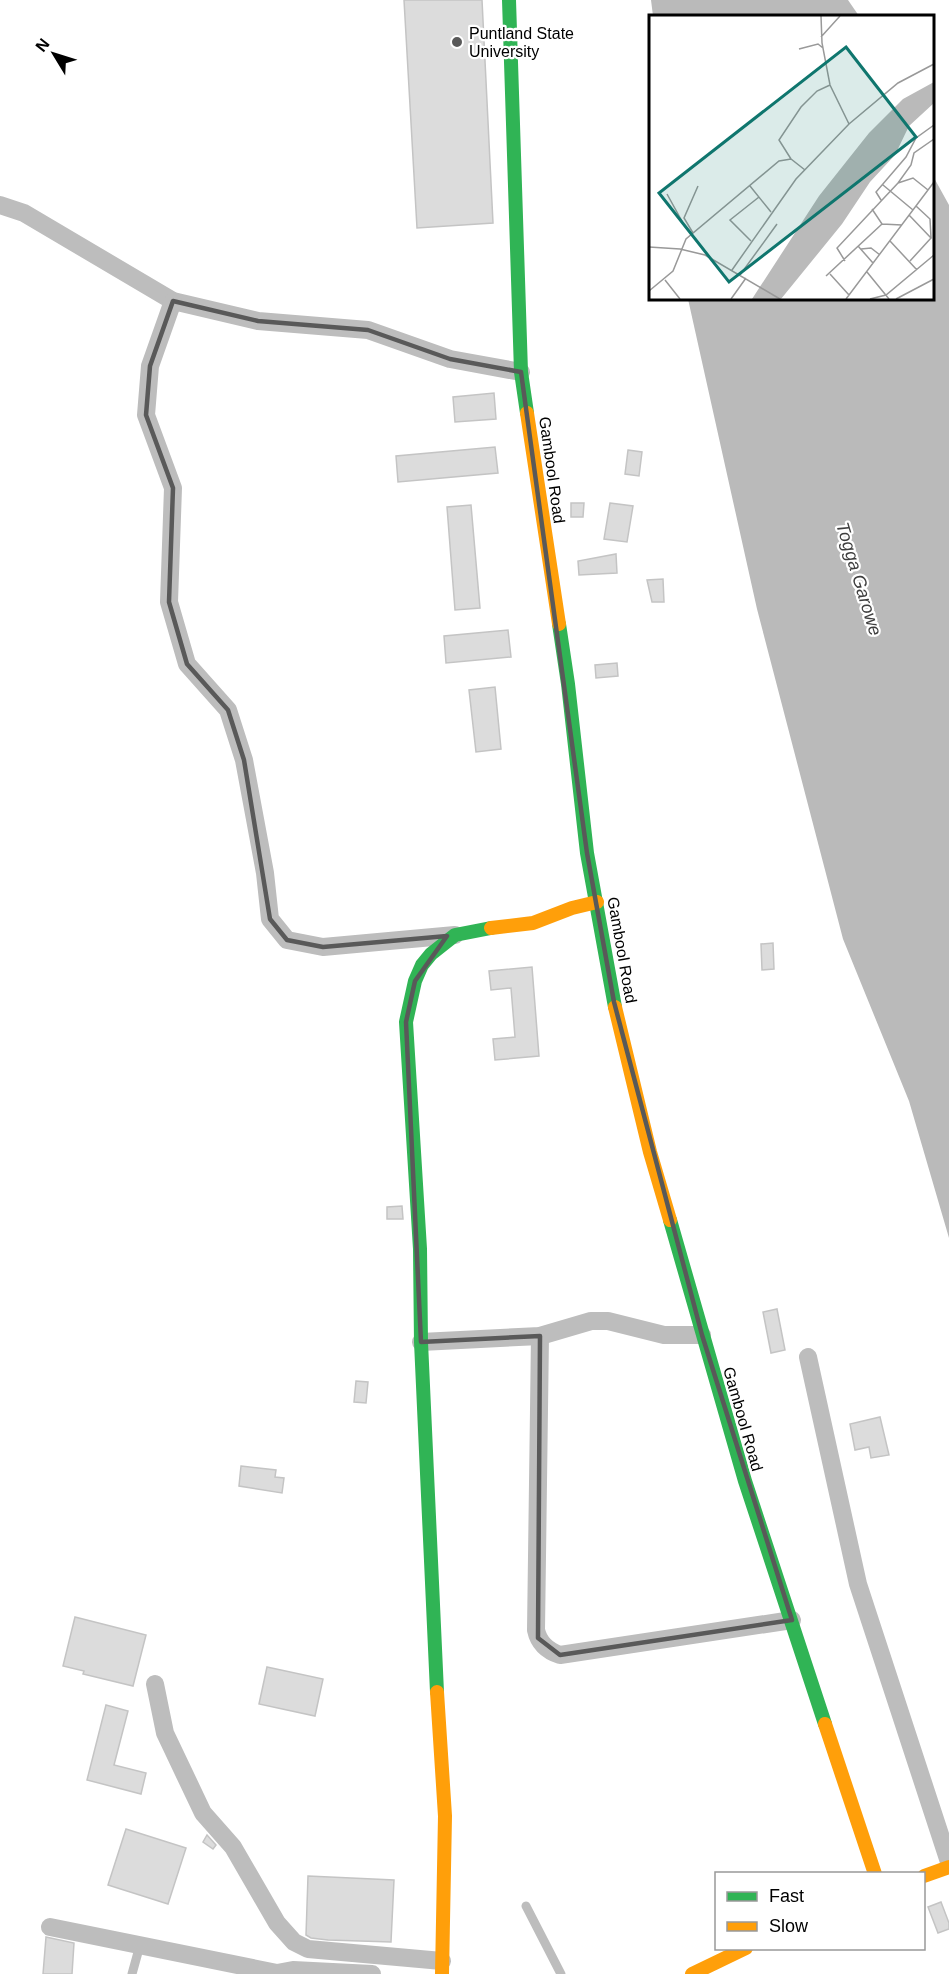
<svg xmlns="http://www.w3.org/2000/svg" width="949" height="1974" font-family="Helvetica,sans-serif">
  <rect width="100%" height="100%" fill="#fff"/>
  <g fill="#bababa">
    <path d="M651,0H848L859,16H653Z"/>
    <path d="M933,176L949,205V1238L909,1101L843,939L757,609L688,299L932,298Z"/>
  </g>
  <g fill="#dcdcdc" stroke="#c4c4c4" stroke-width="1.5">
    <path d="M404,0H482L493,223L417,228Z"/>
    <path d="M494,393L496,419L455,422L453,397Z"/>
    <path d="M495,447L498,473L398,482L396,456Z"/>
    <path d="M628,450L642,452L639,476L625,474Z"/>
    <path d="M571,503H584L583,517H571Z"/>
    <path d="M610,503L633,506L627,542L604,539Z"/>
    <path d="M471,505L480,608L455,610L447,507Z"/>
    <path d="M616,554L617,573L579,575L578,561Z"/>
    <path d="M663,579L664,602H652L647,580Z"/>
    <path d="M508,630L511,657L446,663L444,636Z"/>
    <path d="M617,663L618,676L596,678L595,665Z"/>
    <path d="M495,687L501,749L476,752L469,690Z"/>
    <path d="M773,943L774,969L762,970L761,944Z"/>
    <path d="M532,967L539,1056L495,1060L493,1039L515,1037L511,988L491,990L489,971Z"/>
    <path d="M402,1206L403,1219H387V1207Z"/>
    <path d="M777,1309L785,1350L771,1353L763,1312Z"/>
    <path d="M356,1381L368,1382L366,1403L354,1402Z"/>
    <path d="M880,1417L889,1455L871,1458L869,1447L855,1450L850,1424Z"/>
    <path d="M241,1466L276,1470L275,1477L284,1478L282,1493L239,1486Z"/>
    <path d="M75,1617L146,1635L133,1686L83,1674L84,1671L63,1666Z"/>
    <path d="M267,1667L323,1679L315,1716L259,1704Z"/>
    <path d="M106,1705L128,1711L114,1765L146,1773L141,1794L87,1780Z"/>
    <path d="M126,1829L186,1848L168,1904L108,1885Z"/>
    <path d="M207,1835L216,1845L213,1849L203,1842Z"/>
    <path d="M308,1876L394,1880L391,1942L328,1940L311,1938L306,1935Z"/>
    <path d="M941,1902L949,1923V1929L938,1933L928,1907Z"/>
    <path d="M46,1937L74,1943L72,1974H43Z"/>
  </g>
  <g fill="none" stroke-linecap="round" stroke-linejoin="round">
    <g stroke="#bdbdbd" stroke-width="9">
      <path d="M526,1906L561,1974"/>
      <path d="M132,1974L140,1945"/>
    </g>
    <g stroke="#bdbdbd" stroke-width="18">
      <path d="M0,205L24,213L173,301L258,321L368,330L450,359L521,372"/>
      <path d="M173,301L150,366L146,415L173,488L169,602L187,664L228,710L244,760L265,873L270,919L287,940L323,947L455,935"/>
      <path d="M540,1336L536,1630C539,1644 548,1651 560,1655L792,1620"/>
      <path d="M421,1342L540,1336L591,1321H608L664,1335H702"/>
      <path d="M808,1357L858,1584L949,1862"/>
      <path d="M155,1684L165,1733L203,1813L233,1847L277,1923L294,1942L308,1949L442,1961"/>
      <path d="M50,1927L277,1973L293,1970L372,1974"/>
    </g>
    <g stroke="#30b455" stroke-width="14">
      <path d="M509,0L521,372L527,413"/>
      <path d="M559,624L568,684L587,853L615,1007"/>
      <path d="M670,1220L745,1481L825,1724"/>
      <path d="M437,1692L421,1342L420,1249L406,1022L415,981L422,965L431,954L455,935L491,928"/>
    </g>
    <g stroke="#ff9f0a" stroke-width="14">
      <path d="M527,413L559,624"/>
      <path d="M491,928L533,923L572,908L597,902"/>
      <path d="M615,1007L650,1152L670,1220"/>
      <path d="M437,1692L445,1816L442,1974"/>
      <path d="M825,1724L875,1874"/>
      <path d="M924,1876L949,1867"/>
      <path d="M692,1974L746,1948"/>
    </g>
  </g>
  <path fill="none" stroke="#595959" stroke-width="4.5" stroke-linejoin="round" d="M173,301L258,321L368,330L450,359L521,372L587,853L614,1002L702,1335L792,1620L560,1655L538,1638L540,1336L421,1342L406,1022L415,981L447,936L323,947L287,940L270,919L244,760L228,710L187,664L169,602L173,488L146,415L150,366Z"/>
  <circle fill="#595959" stroke="#fff" stroke-width="2" cx="457" cy="42" r="6"/>
  <g text-anchor="middle" dominant-baseline="central" stroke-width="4.5" stroke-linejoin="round" paint-order="stroke">
    <g font-size="16" fill="#000" stroke="#fff" text-anchor="start">
      <text x="469" y="33">Puntland State<tspan x="469" dy="18">University</tspan></text>
    </g>
    <g font-size="16" fill="#000" stroke="#fff">
      <text transform="translate(552 470) rotate(82)">Gambool Road</text>
      <text transform="translate(622 950) rotate(80)">Gambool Road</text>
      <text transform="translate(743 1419) rotate(74)">Gambool Road</text>
    </g>
    <g font-size="18" font-style="italic" fill="#3e3e3e" stroke="#fff">
      <text transform="translate(859 579) rotate(73)">Togga Garowe</text>
    </g>
  </g>
  <g transform="translate(649 15)">
    <rect width="285" height="285" fill="#fff"/>
    <path d="M285,67V88L260,111L246,140L221,167L193,209L132,284H103L170,181L220,118L254,84Z" fill="#bababa"/>
    <path fill="none" stroke="#999" stroke-width="1.5" d="M172,1L173,28L181,70L200,109M172,22L191,1M150,34L169,29L174,33M142,144L130,125L152,92L168,76L181,70M249,168L264,163L279,175M234,170L264,195M101,171L122,197M18,179L34,208M232,185L227,177L257,142L267,123L285,110M267,191L281,204L282,223M223,194L233,209L253,210M260,200L282,223L261,246M44,218L35,203L49,171M102,226L81,205L110,182M241,226L268,255M209,231L224,248M0,232L31,234L56,240L131,284M212,234L222,233L231,240M196,246L188,233L249,168L262,150L265,138L285,124M83,255L147,164L200,109L249,68L285,49M218,257L240,284M181,259L200,280M91,260L128,209M177,261L233,209M16,265L31,284M0,276L24,256L37,224L130,146L142,144L156,155M82,284L97,263M197,284L285,167M221,284L237,280L285,240M247,284L285,264"/>
    <path fill="#0f766e" fill-opacity="0.15" stroke="#0f766e" stroke-width="3" d="M197,32L267,122L80,267L10,178Z"/>
    <rect width="285" height="285" fill="none" stroke="#000" stroke-width="3"/>
  </g>
  <rect x="715" y="1872" width="210" height="78" fill="#ffffff" stroke="#999999" stroke-width="1.5"/>
  <rect x="727" y="1892" width="30" height="9" fill="#30b455" stroke="#999999" stroke-width="1.5"/>
  <text x="769" y="1902" font-size="18" fill="#000000">Fast</text>
  <rect x="727" y="1922" width="30" height="9" fill="#ff9f0a" stroke="#999999" stroke-width="1.5"/>
  <text x="769" y="1932" font-size="18" fill="#000000">Slow</text>
  <g transform="translate(54 54) rotate(308)" stroke="#ffffff" stroke-width="4.5" paint-order="stroke">
  <path d="M0-4.5L10 22L0 15L-10 22Z" fill="#000000"/>
  <text y="-9" font-size="16" font-weight="bold" text-anchor="middle" fill="#000000">N</text>
  </g>
</svg>
